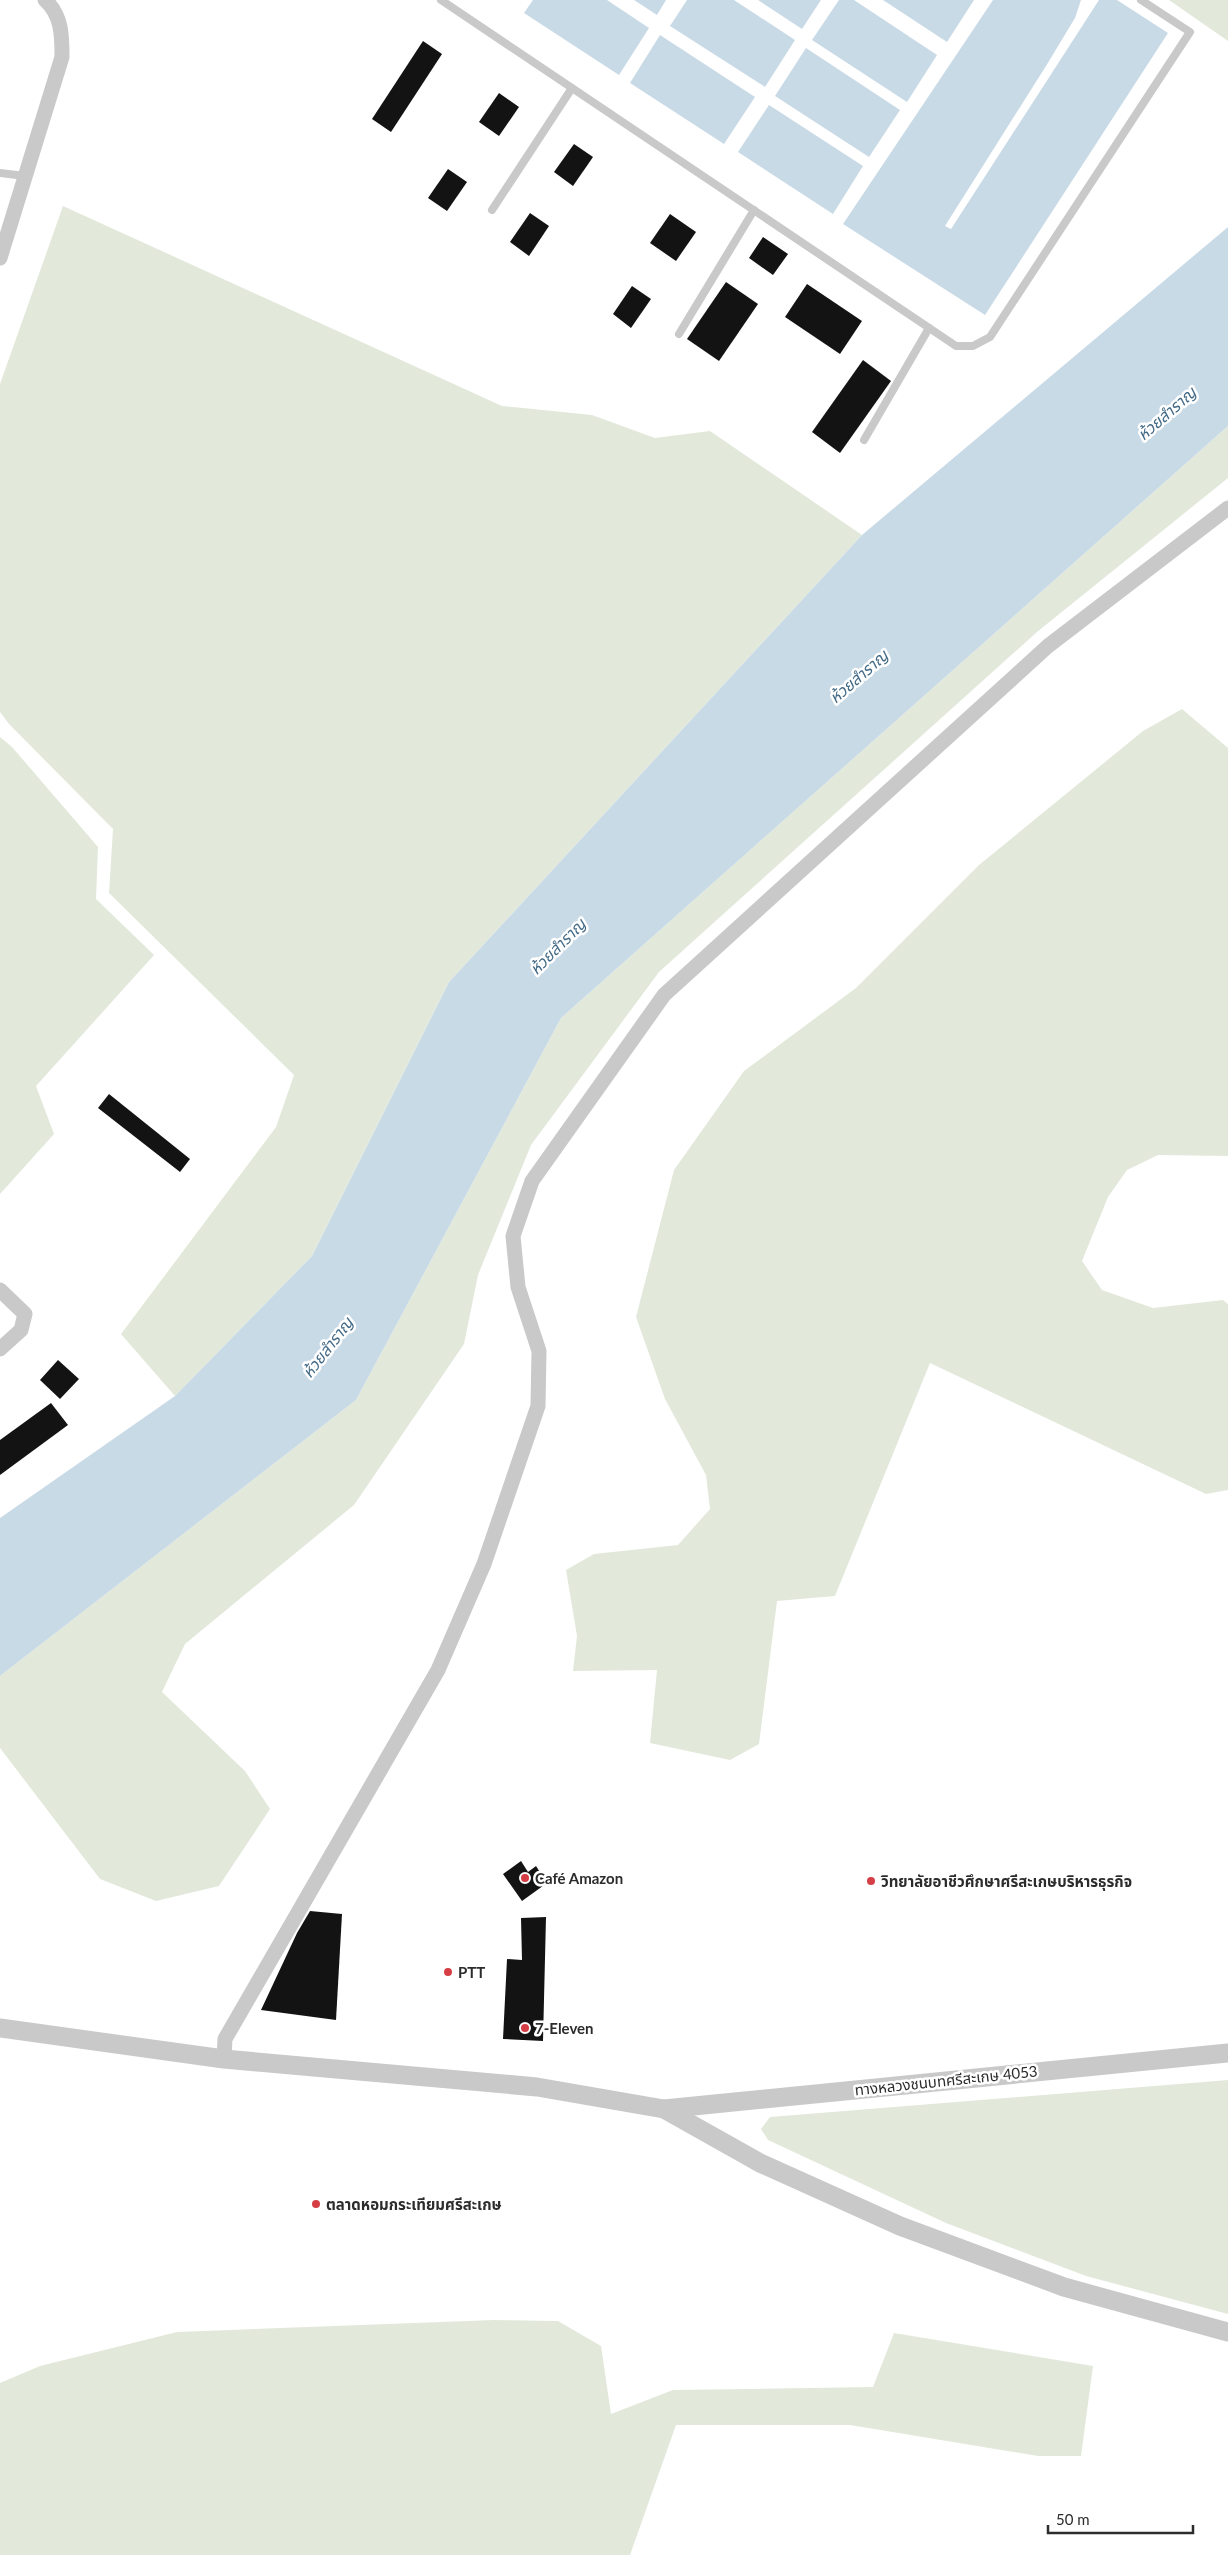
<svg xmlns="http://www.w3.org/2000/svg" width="1228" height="2555" font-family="Lato,'Noto Sans Thai',sans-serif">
  <rect width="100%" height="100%" fill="#fff"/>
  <g fill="#e2e9db">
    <path d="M1169,0H1228V41Z"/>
    <path d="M63,206L502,406L592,415L655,438L710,431L862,535L449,982L312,1256L175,1396L121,1334L276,1127L294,1075L109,893L113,829L9,724L0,712V384Z"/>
    <path d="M1228,426V478L1037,632L659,972L531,1145L478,1275L464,1344L354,1505L185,1644L162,1692L245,1771L270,1809L219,1886L156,1901L100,1879L0,1748V1676L356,1400L561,1018Z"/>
    <path d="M1182,709L1228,748V1156L1158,1155L1127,1170L1108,1197L1082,1261L1102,1290L1153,1308L1223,1300L1228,1304V1490L1206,1494L930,1363L835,1596L777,1601L759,1744L730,1760L650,1743L657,1670L573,1671L577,1636L566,1570L594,1554L678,1545L710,1509L706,1475L665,1399L636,1317L674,1170L744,1071L856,988L979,865L1143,731Z"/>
    <path d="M0,737L12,747L98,847L96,899L154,955L36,1086L54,1134L0,1194Z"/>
    <path d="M1228,2080V2314L1086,2276L946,2223L768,2140L761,2129L770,2117Z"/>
    <path d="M494,2320L558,2321L601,2346L611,2414L673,2390L873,2387L894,2333L1093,2366L1081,2456H1038L850,2425H676L630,2555H0V2383L40,2366L177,2332Z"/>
  </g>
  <g fill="#c9dae7">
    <path d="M533,0H607L649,28L619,75L524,13Z"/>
    <path d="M634,0H666L657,15Z"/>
    <path d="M687,0H734L795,40L765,87L670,26Z"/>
    <path d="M758,0H821L802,29Z"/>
    <path d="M839,0H854L937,55L907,102L812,40Z"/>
    <path d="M883,0H974L947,42Z"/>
    <path d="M993,0H1081L1075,18L1046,66L945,226L951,229L1099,0H1117L1168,33L985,315L843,224Z"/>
    <path d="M660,35L755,97L724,144L630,83Z"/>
    <path d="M806,48L900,110L869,157L775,96Z"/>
    <path d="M769,105L863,166L833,214L738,152Z"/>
    <path d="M1228,227V426L561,1018L356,1400L0,1676V1518L175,1396L312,1256L449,982L862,535Z"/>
  </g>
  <g fill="#131313">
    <path d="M423,41L442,54L391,132L372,119Z"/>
    <path d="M499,93L519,107L499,136L479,122Z"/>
    <path d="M574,144L593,157L573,186L554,172Z"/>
    <path d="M448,169L467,182L447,211L428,198Z"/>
    <path d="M530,213L549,226L529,256L510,242Z"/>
    <path d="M670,214L696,232L676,261L650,243Z"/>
    <path d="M763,237L788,254L773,275L749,258Z"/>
    <path d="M726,282L758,304L719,361L687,339Z"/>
    <path d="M807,284L862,321L840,354L785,317Z"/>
    <path d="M632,286L651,299L631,328L613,314Z"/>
    <path d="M863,360L891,381L840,453L812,432Z"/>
    <path d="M109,1094L190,1159L180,1172L98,1108Z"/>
    <path d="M58,1360L79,1379L60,1399L40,1380Z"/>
    <path d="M51,1403L68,1425L0,1475V1440Z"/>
    <path d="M521,1861L528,1872L536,1866L547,1883L522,1901L503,1874Z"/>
    <path d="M310,1911L342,1914L336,2020L261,2010L297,1933Z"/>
    <path d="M546,1917L543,2041L503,2039L507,1959L522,1960L521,1918Z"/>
  </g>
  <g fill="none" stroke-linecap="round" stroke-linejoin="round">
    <g stroke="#c9c9c9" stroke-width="8">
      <path d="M441,0L956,346H973L990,337L1190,32L1141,0"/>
      <path d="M0,173L25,176"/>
      <path d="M492,210L572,88"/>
      <path d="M679,334L754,210"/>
      <path d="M864,440L929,328"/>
    </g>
    <g stroke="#c9c9c9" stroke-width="15">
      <path d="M0,258L62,57C62,36 62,15 45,0"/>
      <path d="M0,1290L25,1314L21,1330L0,1349"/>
      <path d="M224,2059L225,2039L438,1670L484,1564L538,1406L539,1351L518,1287L513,1236L532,1181L664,995L1048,646L1228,508"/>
    </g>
    <g stroke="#c9c9c9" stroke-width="19">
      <path d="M0,2028L224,2059L537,2087L664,2109L760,2163L900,2226L1064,2287L1228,2332"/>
      <path d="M664,2109L1228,2053"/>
    </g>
  </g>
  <g fill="#d43e44" stroke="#fff" stroke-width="2">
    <circle cx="525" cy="1878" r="5"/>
    <circle cx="871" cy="1881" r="5"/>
    <circle cx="448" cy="1972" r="5"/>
    <circle cx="525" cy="2028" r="5"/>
    <circle cx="316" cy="2204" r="5"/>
  </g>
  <g text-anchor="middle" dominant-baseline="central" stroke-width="5" stroke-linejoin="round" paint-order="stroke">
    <g font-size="15" font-weight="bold" fill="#2c2c2c" stroke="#fff" text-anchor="start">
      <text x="535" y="1878">Café Amazon</text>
      <text x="881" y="1881">วิทยาลัยอาชีวศึกษาศรีสะเกษบริหารธุรกิจ</text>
      <text x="458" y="1972">PTT</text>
      <text x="535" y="2028">7-Eleven</text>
      <text x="326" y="2204">ตลาดหอมกระเทียมศรีสะเกษ</text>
    </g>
    <g font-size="15" fill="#2c2c2c" stroke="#fff">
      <text transform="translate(946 2080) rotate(-6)">ทางหลวงชนบทศรีสะเกษ 4053</text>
    </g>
    <g font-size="16" font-style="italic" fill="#436a86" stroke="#fff">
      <text transform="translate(1166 413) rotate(-41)">ห้วยสำราญ</text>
      <text transform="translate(858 676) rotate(-41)">ห้วยสำราญ</text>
      <text transform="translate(557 946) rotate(-45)">ห้วยสำราญ</text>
      <text transform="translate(327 1347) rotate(-52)">ห้วยสำราญ</text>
    </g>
  </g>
  <path d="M1048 2525v8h145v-8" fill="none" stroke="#2c2c2c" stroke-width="2.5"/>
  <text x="1056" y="2525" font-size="15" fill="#2c2c2c" stroke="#ffffff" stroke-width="4" paint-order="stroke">50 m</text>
</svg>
